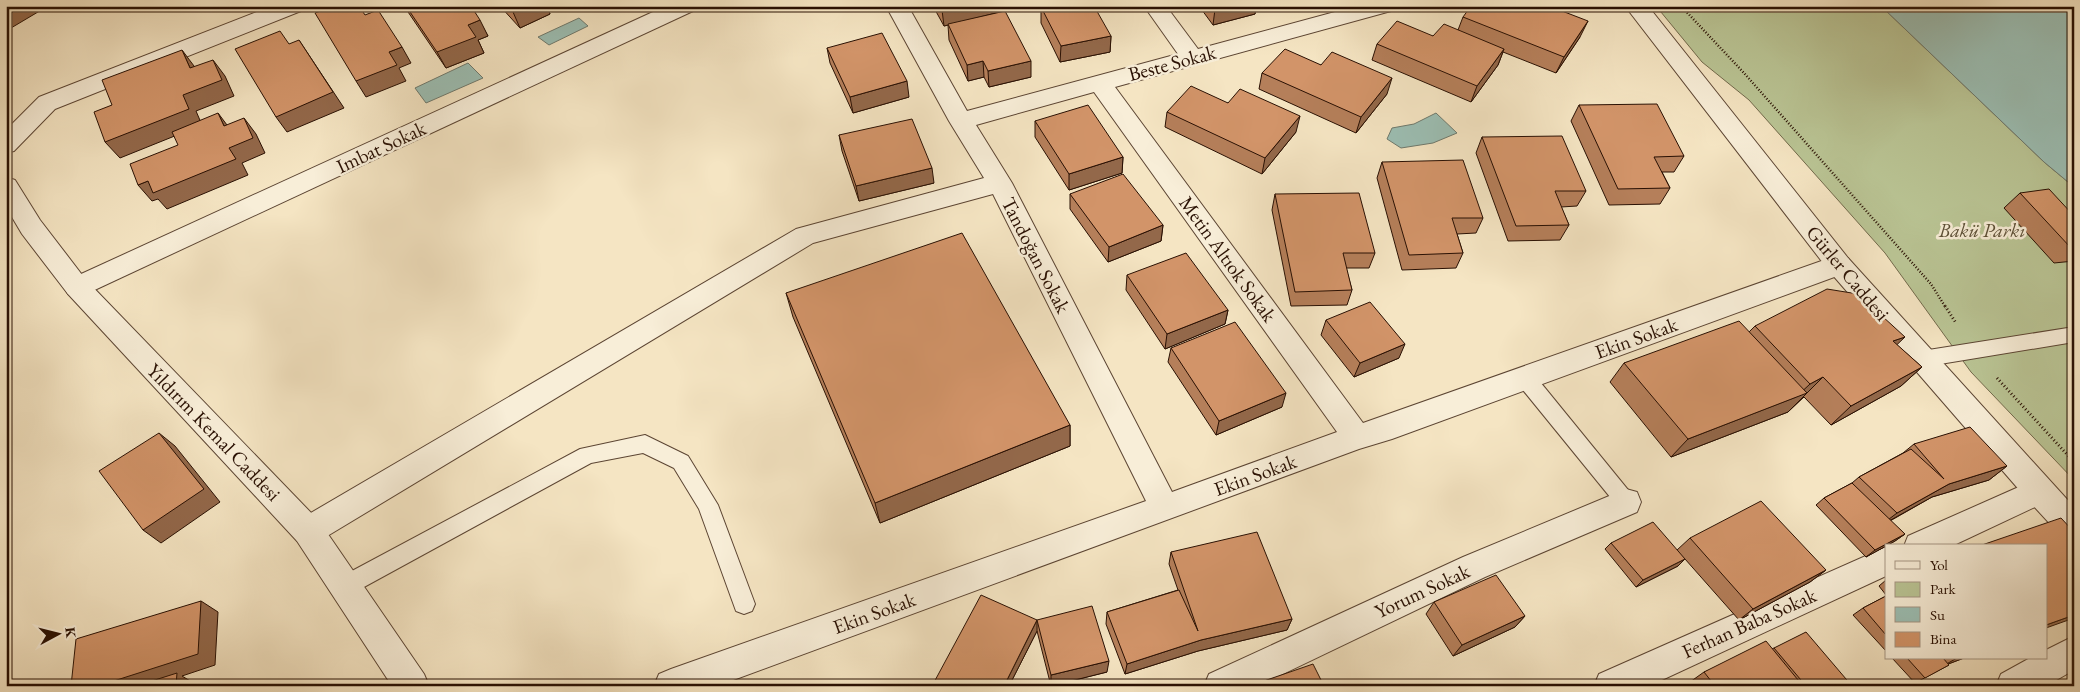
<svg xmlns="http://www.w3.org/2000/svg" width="2080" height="692" font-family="'EB Garamond',serif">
  <rect width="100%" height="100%" fill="#f5e5c3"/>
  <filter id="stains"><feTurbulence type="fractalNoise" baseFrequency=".004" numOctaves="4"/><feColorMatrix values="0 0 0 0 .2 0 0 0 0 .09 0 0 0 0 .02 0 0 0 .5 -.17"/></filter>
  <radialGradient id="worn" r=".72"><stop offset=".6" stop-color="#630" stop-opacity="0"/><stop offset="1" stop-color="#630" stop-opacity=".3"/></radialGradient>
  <path fill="#bac595" stroke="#726a4c" d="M1656,6H1881L2044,162L2074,187V480L1971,372L1885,253L1749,100L1702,62Z"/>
  <g fill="#9cbfb4" stroke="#6e796d">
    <path d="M1881,6H2074V187L2044,162Z"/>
    <path d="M579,18L588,26L549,45L538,37Z"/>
    <path d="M468,63L483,78L426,103L415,88Z"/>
    <path d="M1436,113L1457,133L1433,143L1401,148L1387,139L1392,128L1414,124Z"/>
  </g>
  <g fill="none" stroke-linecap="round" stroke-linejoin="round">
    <g stroke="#5c4533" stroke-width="2">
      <g id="service">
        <path d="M2074,327V342L1922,367L1915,364L1913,359L1915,354L1922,351Z"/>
        <path d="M1525,370L1532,372L1633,496L1636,502L1633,508L1626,511L1619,508L1518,384L1515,378L1518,372Z"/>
        <path d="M645,435L688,456L718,505L755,604L752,611L744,614L736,611L699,509L674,468L643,453L591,463L353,593L345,596L337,593L334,586L337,579L580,449Z"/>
      </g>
    </g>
    <g stroke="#5c4533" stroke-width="2">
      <g id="minor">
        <path d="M272,6H304L301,11L55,109L14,151L6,153V130L39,97Z"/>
        <path d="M666,6H696L693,11L86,294L77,297L68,294L64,287L68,280Z"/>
        <path d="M886,6H908L967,111L1178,54L1144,6H1166L1198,49L1357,6H1394L1391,11L1115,87L1363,423L1830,258L1839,255L1848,258L1852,265L1848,272L1392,439L1359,449L717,686H654L659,674L671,669L1146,501L993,194L813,243L319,541L308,545L297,541L293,531L297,521L796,229L984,178L949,121ZM1094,92L1337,432L1172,492L1012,183L976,125Z"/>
        <path d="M2039,478L2050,482L2054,491L2050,500L1952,546H1904L1908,536Z"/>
        <path d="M1626,489L1637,492L1641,502L1637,512L1485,577L1258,686H1204L1209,674L1463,557Z"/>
        <path d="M1886,547V576L1649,686H1594L1599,674Z"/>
        <path d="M2074,636V670L2046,686H1996L2001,674L2030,658H2046V650Z"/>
      </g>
    </g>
    <g stroke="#5c4533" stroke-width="2">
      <g id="tertiary">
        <path d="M1625,6H1648L1848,258L2074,507V542L2063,538L2028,500L1830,272Z"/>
        <path d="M6,177L15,180L40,220L86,280L319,521L424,674L429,686H392L297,541L68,294L22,234L6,207Z"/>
      </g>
    </g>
    <path stroke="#291003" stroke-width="2.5" stroke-dasharray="1 2" stroke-linecap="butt" d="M1681,6L1744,73L1931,284L1946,308"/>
    <g stroke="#291003" stroke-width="3" stroke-dasharray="1 2.5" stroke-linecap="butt">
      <path d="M1945,306L1956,323"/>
      <path d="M1997,378L2074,462"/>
    </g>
    <use href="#service" fill="#f8eed8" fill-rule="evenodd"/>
    <use href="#minor" fill="#f8eed8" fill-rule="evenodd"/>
    <use href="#tertiary" fill="#f8eed8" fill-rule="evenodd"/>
  </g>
  <g fill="#b57f5a" stroke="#291003">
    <path d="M404,6H471L488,36L478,40L484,53L446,68Z"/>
    <path d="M500,6H547L550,14L520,28Z"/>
    <path d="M933,6H1003L1004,11L975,18L1031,77L989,87L984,77L968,81L949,40L948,25L944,26Z"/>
    <path d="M1199,6H1256L1255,14L1213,25Z"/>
    <path d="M1041,7L1111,36L1110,52L1060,62L1041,23Z"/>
    <path d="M1463,17L1580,37L1556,73L1503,52L1498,65L1471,102L1372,60L1377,44L1433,36L1458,30Z"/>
    <path d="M827,48L909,97L853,113L830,63Z"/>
    <path d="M1321,65L1387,94L1356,133L1259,89L1262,73Z"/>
    <path d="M1228,103L1296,132L1262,174L1165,127L1167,112Z"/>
    <path d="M1579,105L1684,156L1674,172H1662L1670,188L1660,204L1609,205L1571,121Z"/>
    <path d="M1035,121L1123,157L1122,173L1069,190L1035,137Z"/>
    <path d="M839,135L934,183L859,201L842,151Z"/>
    <path d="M1482,137L1586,191L1577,206L1561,207L1569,225L1560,240L1508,241L1476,153Z"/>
    <path d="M1382,162L1483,218L1476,233L1457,234L1463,253L1456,268L1402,270L1377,178Z"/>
    <path d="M2020,193L2074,216V261L2054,263L2004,208Z"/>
    <path d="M1070,194L1163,225L1161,241L1108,262L1070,209Z"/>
    <path d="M1275,194L1375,253L1369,268H1346L1352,290L1347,305L1291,306L1272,210Z"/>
    <path d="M1127,275L1228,310L1225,324L1165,349L1126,290Z"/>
    <path d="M786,293L1070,425V446L880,523L793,317Z"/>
    <path d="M1326,320L1399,358L1354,377L1321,335Z"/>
    <path d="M1755,326L1897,345L1922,367L1901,386L1831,425L1804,397L1788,412L1671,457L1610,382L1624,363L1749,332Z"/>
    <path d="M1171,348L1282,407L1216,435L1168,362Z"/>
    <path d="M1914,444L2007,466L1989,480L1932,497L1890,521L1905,534L1895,541L1866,557L1816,505L1824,498L1852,483L1859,477L1903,453Z"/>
    <path d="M1690,538L1826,570L1810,582L1739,620L1685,559L1678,566L1636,587L1605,549L1611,543L1677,550Z"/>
    <path d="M1171,552L1292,619L1287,630L1198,651L1125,674L1106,624L1107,612L1178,590L1169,564Z"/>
    <path d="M1886,580V595L1879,586Z"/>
    <path d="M1886,596V651L1853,615L1863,608Z"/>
    <path d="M1434,602L1525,616L1515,627L1453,656L1426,614Z"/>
    <path d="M1037,620L1107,672L1051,686L1037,631L1009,686H932Z"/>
    <path d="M1774,648L1852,686H1692L1690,682L1704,672Z"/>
    <path d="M1892,658H1964L1948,664L1949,665L1915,683Z"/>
  </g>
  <g fill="#93684a" stroke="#291003">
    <path d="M7,6H48L6,31V7Z"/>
    <path d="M525,6H547L550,14L520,28L513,12Z"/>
    <path d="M957,6H1003L1004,11L944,26L942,10Z"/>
    <path d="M1224,6H1256L1255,14L1213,25L1215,9Z"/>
    <path d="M480,20L488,36L478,40L484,53L446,68L437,52L468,25Z"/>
    <path d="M1588,21L1580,37L1556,73L1564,57Z"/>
    <path d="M1111,36L1110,52L1060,62L1061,46Z"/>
    <path d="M299,40L344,108L287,132L276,117Z"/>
    <path d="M402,47L411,63L399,68L406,81L366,97L356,81L389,52Z"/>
    <path d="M1504,49L1498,65L1471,102L1477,86Z"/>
    <path d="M182,50L194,66L202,84L190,68Z"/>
    <path d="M213,60L225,76L234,96L196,111L202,125L120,158L105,142Z"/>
    <path d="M983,61L984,77L968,81L967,65Z"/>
    <path d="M1031,61V77L989,87L988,71Z"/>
    <path d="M1392,78L1387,94L1356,133L1361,117Z"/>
    <path d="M907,81L909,97L853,113L850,97Z"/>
    <path d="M218,113L230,129L224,126Z"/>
    <path d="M1300,116L1296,132L1262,174L1265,158Z"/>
    <path d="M244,118L256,134L265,153L242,163L248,175L167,209L158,199L152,201L138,185L229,148Z"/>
    <path d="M1123,157L1122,173L1069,190V174Z"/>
    <path d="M932,168L934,183L859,201L856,186Z"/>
    <path d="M1163,225L1161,241L1108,262L1109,247Z"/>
    <path d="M1228,310L1225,324L1165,349L1167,334Z"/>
    <path d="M1905,337L1884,357L1893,341Z"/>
    <path d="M1405,344L1399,358L1354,377L1360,363Z"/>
    <path d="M1922,367L1901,386L1831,425L1851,406Z"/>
    <path d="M1823,377L1788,412L1671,457L1688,439L1796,397L1810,384Z"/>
    <path d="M1286,393L1282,407L1216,435L1219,421Z"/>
    <path d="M1070,425V446L880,523L875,503Z"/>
    <path d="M159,433L175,446L220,502L161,543L143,530Z"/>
    <path d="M2007,466L1989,480L1932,497L1880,526L1897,513L1949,484Z"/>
    <path d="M1905,534L1895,541L1866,557L1875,550Z"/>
    <path d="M1685,559L1678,566L1636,587L1643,580Z"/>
    <path d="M1826,570L1810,582L1739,620L1753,609Z"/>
    <path d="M201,601L218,612L215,665L182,676L195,684V686H98Z"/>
    <path d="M2074,615V618L2046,628V625Z"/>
    <path d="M1525,616L1515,627L1453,656L1462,645Z"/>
    <path d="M1292,619L1287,630L1198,651L1125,674L1127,664L1201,640Z"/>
    <path d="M1037,620V631L1009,686H1004Z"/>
    <path d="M1957,658H1964L1943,666Z"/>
    <path d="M1109,661L1107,672L1051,686V675Z"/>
  </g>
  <g fill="#d29469" stroke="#291003">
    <path d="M334,6H359L365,15L378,10L402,47L389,52L397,65L356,81L315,13Z"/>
    <path d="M406,6H471L480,20L468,25L476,37L437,52Z"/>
    <path d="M508,6H525L513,12Z"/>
    <path d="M940,6H957L942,10Z"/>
    <path d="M1045,6H1094L1111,36L1061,46L1041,7Z"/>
    <path d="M1213,6H1224L1215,9Z"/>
    <path d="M1471,6H1510L1518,9L1520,6H1549L1588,21L1564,57L1463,17Z"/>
    <path d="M1005,11L1031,61L988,71L983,61L967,65L948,24Z"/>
    <path d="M1397,21L1433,36L1444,24L1504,49L1477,86L1377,44Z"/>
    <path d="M280,31L289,44L299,40L333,92L276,117L235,49Z"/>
    <path d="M882,33L907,81L850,97L827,48Z"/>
    <path d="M1285,49L1321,65L1332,52L1392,78L1361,117L1262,73Z"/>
    <path d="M182,50L190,68L213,60L222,80L183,95L189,109L105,142L94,112L112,105L102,80Z"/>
    <path d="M1191,86L1228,103L1240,89L1300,116L1265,158L1167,112Z"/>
    <path d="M1657,104L1684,156L1654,157L1670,188L1618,189L1579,105Z"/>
    <path d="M1088,105L1123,157L1069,174L1035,121Z"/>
    <path d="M218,113L224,126L244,118L253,138L229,148L236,159L153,193L148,181L138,185L130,164L178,145L172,132Z"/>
    <path d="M912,119L932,168L856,186L839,135Z"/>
    <path d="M1562,136L1586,191H1555L1569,225L1516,226L1482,137Z"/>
    <path d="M1463,160L1483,218H1452L1463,253L1409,255L1382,162Z"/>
    <path d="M1123,174L1163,225L1109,247L1070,194Z"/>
    <path d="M2049,189L2074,216V248H2071L2020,193Z"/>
    <path d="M1359,193L1375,253H1343L1352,290L1295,292L1275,194Z"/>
    <path d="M962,233L1070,425L875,503L786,293Z"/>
    <path d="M1186,253L1228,310L1167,334L1127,275Z"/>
    <path d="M1827,289L1858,294L1905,337L1893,341L1922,367L1851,406L1823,377L1810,384L1755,326Z"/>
    <path d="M1370,302L1405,344L1360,363L1326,320Z"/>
    <path d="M1739,321L1807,393L1688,439L1624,363Z"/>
    <path d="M1235,322L1286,393L1219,421L1171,348Z"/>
    <path d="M1970,427L2007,466L1949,484L1897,513L1859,477L1911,449L1944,479L1914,444Z"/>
    <path d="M159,433L204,489L143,530L99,471Z"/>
    <path d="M1852,483L1905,534L1875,550L1824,498Z"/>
    <path d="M1761,501L1826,570L1753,609L1690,538Z"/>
    <path d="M2061,518L2074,532V615L2046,625V546H1979Z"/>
    <path d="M1653,522L1685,559L1643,580L1611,543Z"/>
    <path d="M1257,532L1292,619L1201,640L1127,664L1107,612L1179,590L1198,631L1171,552Z"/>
    <path d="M1496,575L1525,616L1462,645L1434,602Z"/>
    <path d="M981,595L1037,620L1004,686H932Z"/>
    <path d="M1886,596V635L1863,608Z"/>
    <path d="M201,601L198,654L98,686H71L76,639Z"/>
    <path d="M1092,606L1109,661L1051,675L1037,620Z"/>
    <path d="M1806,632L1852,686H1806L1774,648Z"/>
    <path d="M1766,641L1803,686H1715L1704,672Z"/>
    <path d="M1907,658H1943L1949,665L1925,678Z"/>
    <path d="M1313,664L1324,686H1263L1261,682Z"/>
    <path d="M177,673L176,686H136Z"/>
    <path d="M2074,680V686H2061Z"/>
  </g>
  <g text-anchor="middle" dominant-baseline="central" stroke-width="5" stroke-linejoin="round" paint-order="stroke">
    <g font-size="20" fill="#291003" stroke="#f8eed8">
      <text transform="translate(1172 63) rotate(-15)">Beste Sokak</text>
      <text transform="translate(381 147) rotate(-25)">Imbat Sokak</text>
      <text transform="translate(1036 255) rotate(63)">Tandoğan Sokak</text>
      <text transform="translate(1228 259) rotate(54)">Metin Altıok Sokak</text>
      <text transform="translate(1848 273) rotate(50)">Gürler Caddesi</text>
      <text transform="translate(1636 338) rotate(-20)">Ekin Sokak</text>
      <text transform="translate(214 432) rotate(46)">Yıldırım Kemal Caddesi</text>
      <text transform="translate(1255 475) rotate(-20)">Ekin Sokak</text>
      <text transform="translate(1422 591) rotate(-25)">Yorum Sokak</text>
      <text transform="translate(874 613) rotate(-20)">Ekin Sokak</text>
      <text transform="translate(1749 623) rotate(-24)">Ferhan Baba Sokak</text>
    </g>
    <g font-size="20" font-style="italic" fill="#5c4f36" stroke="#f8eed8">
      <text x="1982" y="230">Bakü Parkı</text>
    </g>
  </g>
  <rect width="2080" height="692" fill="none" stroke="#f5e5c3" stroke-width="25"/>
  <rect x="8" y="8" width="2065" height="677" fill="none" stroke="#291003" stroke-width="2.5"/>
  <rect x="12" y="12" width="2055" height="667" fill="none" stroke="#291003"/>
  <rect x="1885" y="544" width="162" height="115" fill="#f8eed8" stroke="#a59583"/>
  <rect x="1895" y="561" width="25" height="8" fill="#f8eed8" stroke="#a59583"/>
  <text x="1930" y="570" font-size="15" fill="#291003">Yol</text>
  <rect x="1895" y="582" width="25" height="15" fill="#bac595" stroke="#a59583"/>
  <text x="1930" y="594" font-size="15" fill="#291003">Park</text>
  <rect x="1895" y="607" width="25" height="15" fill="#9cbfb4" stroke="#a59583"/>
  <text x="1930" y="620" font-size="15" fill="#291003">Su</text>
  <rect x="1895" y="632" width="25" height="15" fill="#d29469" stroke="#a59583"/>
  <text x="1930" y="644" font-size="15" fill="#291003">Bina</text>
  <g transform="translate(58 634) rotate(83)" stroke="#f8eed8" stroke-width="4" paint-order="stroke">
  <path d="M0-4L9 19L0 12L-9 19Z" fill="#291003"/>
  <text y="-8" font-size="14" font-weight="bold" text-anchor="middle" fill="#291003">K</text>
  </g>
  <rect width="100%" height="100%" filter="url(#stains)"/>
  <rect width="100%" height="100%" fill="url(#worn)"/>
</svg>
